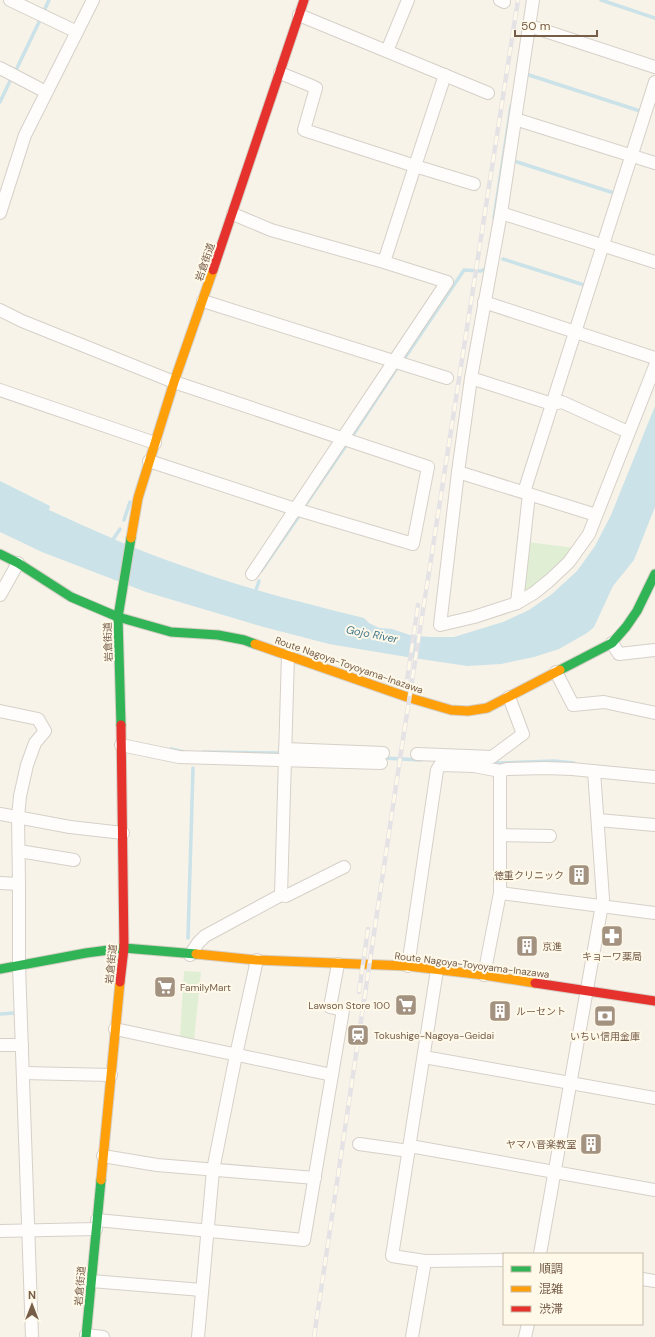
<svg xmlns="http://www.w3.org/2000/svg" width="655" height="1337" font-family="'DM Sans','Noto Sans JP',sans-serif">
  <rect width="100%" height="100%" fill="#f7f3e9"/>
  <g fill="#e0efd3">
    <path d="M528,542L575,548L566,560L522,596Z"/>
    <path d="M184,971L201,972L194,1040L180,1037Z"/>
  </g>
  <path fill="#cae2e8" d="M655,406V507L634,560L613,586L594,627L587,633L559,649L534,657L501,664L467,666L407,657L329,644L260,626L146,592L42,552L0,532V481L50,506L49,510C95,531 141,552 189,568C246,589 305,603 364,618L369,623L379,628L392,629L410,635L429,637H454L503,622L529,610L552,594L577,571L595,546L611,515Z"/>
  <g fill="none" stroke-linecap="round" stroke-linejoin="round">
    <g stroke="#cae2e8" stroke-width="3.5">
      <path d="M601,0L655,18"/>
      <path d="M44,11L49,0"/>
      <path d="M16,70L40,20"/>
      <path d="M529,75L640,111"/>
      <path d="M0,102L10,81"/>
      <path d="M517,162L614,193"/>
      <path d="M494,218L511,106"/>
      <path d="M503,259L584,285"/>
      <path d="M404,359L464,270L481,271L487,268"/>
      <path d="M353,435L397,368"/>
      <path d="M306,504L347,444"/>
      <path d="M124,520L130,502"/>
      <path d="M112,541L120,529"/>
      <path d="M261,571L299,516"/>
      <path d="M255,593L259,581"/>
      <path d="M171,749L184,752"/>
      <path d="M203,752L279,753"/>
      <path d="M383,758L421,760"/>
      <path d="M491,762L501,763L554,761L574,763"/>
      <path d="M188,938L193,768"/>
      <path d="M0,1014L14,1013"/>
    </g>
    <g stroke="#d6d0c8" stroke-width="14">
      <g id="street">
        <path d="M10,0L77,32"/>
        <path d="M500,0L504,2"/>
        <path d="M533,0L501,213L471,378L458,472L440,625L474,617L517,603L534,593L550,580L569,562L589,534L655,366"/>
        <path d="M299,15L488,93"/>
        <path d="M530,26L655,67"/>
        <path d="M387,51L408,0"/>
        <path d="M0,68L46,92"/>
        <path d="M280,73L312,86L316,88L304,130L415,166L384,262"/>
        <path d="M445,75L415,166L474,184"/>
        <path d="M515,119L655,163"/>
        <path d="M0,213L25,135L93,0"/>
        <path d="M501,213L655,262"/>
        <path d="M233,214L271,230L384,262L447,282L252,574"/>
        <path d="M203,301L447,378"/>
        <path d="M484,302L655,358"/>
        <path d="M0,310L22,321L174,382L428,467L413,544L295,509L149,461"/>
        <path d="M471,378L552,404L562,402L628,432"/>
        <path d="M0,390L155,443"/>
        <path d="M458,472L596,515"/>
        <path d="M524,492L655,82"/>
        <path d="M0,595L18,563"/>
        <path d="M517,603L529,494"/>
        <path d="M612,643L619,654L655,650"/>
        <path d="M556,672L573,705L604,702L655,713"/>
        <path d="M0,711L38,719L45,731L35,743L27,765L20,796L18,817L19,884"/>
        <path d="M121,745L179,757L381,763"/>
        <path d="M285,749L383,753"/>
        <path d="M417,754L492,757L523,734L509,697"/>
        <path d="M0,814L70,827L123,833"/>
        <path d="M598,820L655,825"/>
        <path d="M500,835L550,836"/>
        <path d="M19,851L74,860"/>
        <path d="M0,883L19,884V966L32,1337"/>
        <path d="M500,893V771"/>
        <path d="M281,895L286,896L344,867"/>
        <path d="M190,955L198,943L205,936L281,895L288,655"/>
        <path d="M408,966L437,770L440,765L474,766L500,771L507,769L545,768L572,769L655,777"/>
        <path d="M437,970L392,1256L425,1261L504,1260"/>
        <path d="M484,975L500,893L655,913"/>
        <path d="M115,1029L332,1075"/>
        <path d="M0,1045H22"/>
        <path d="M424,1057L655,1098"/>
        <path d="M23,1073L111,1075"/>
        <path d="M359,1144L409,1151"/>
        <path d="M410,1146L655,1190"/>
        <path d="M103,1156L157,1165L315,1178"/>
        <path d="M97,1220L304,1240L343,1010L330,1007L338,964"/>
        <path d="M0,1231L96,1229"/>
        <path d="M540,1254L603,899L594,771"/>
        <path d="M642,1279L655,1281"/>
        <path d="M91,1281L202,1290"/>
        <path d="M86,1335L103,1337"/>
        <path d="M198,1337L213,1170L236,1055L257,960"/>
        <path d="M412,1337L425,1261"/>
        <path d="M525,1337L528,1324"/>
      </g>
    </g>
    <g stroke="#d6cfc6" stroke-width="11">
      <g id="fast">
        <path d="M0,554L18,563L71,597L118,617L171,632L218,635L244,640L255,644"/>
        <path d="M560,670L612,643L626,627L637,611L655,574"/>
        <path d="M121,725L118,617L131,538"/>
        <path d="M0,969L86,953L124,948L196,954"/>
        <path d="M86,1337L101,1180"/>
      </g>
    </g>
    <g stroke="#d6cfc6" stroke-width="11">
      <g id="slow">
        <path d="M131,538L138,498L174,382L213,270"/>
        <path d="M255,644L410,698L451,710L468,711L487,708L560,670"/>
        <path d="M196,954L257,960L408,966L484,975L535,983"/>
        <path d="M101,1180L120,982"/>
      </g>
    </g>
    <g stroke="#d6cfc6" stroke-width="11">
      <g id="jam">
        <path d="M213,270L304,0"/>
        <path d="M120,982L124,948L121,725"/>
        <path d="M535,983L655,1001"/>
      </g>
    </g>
    <use href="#street" stroke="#fefdfc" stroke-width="12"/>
    <use href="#fast" stroke="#30b455" stroke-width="9"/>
    <use href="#slow" stroke="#ff9f0a" stroke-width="9"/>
    <use href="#jam" stroke="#e5322d" stroke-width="9"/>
    <g stroke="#e5e2e5" stroke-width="4.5">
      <g id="rail">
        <path d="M406,688L418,605"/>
        <path d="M359,992L368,929"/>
        <path d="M314,1337L401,752L518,0"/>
      </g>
    </g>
    <use href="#rail" stroke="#fff9ea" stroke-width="3" stroke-dasharray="9" stroke-linecap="butt"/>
  </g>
  <defs>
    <g id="building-square" transform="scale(1.15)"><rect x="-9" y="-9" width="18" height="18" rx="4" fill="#a39280" stroke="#fff9ea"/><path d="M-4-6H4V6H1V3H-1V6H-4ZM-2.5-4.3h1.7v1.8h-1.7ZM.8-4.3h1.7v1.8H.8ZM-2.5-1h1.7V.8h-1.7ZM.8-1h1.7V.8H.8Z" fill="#fff"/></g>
    <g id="pharmacy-square" transform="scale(1.15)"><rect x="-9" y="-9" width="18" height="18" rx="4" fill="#a39280" stroke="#fff9ea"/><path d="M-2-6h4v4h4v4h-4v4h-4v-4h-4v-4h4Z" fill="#fff"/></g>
    <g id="supermarket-square" transform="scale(1.15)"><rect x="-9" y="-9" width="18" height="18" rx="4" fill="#a39280" stroke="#fff9ea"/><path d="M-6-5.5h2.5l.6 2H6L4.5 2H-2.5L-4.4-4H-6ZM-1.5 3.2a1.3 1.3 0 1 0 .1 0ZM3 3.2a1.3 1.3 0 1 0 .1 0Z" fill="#fff"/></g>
    <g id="bank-square" transform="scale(1.15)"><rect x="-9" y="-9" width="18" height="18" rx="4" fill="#a39280" stroke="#fff9ea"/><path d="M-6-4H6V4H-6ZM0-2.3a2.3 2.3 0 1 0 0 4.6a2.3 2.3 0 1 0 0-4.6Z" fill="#fff"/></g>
    <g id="station-square" transform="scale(1.15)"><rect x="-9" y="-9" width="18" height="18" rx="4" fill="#a39280" stroke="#fff9ea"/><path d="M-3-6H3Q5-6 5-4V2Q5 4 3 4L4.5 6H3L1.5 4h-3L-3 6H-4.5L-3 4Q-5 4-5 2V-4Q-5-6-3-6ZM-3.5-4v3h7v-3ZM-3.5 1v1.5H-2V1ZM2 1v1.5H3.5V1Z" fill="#fff"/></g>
  </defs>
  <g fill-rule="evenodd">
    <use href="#building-square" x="579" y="875"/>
    <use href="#pharmacy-square" x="612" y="936"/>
    <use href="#building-square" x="527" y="946"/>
    <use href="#supermarket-square" x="165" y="987"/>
    <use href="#supermarket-square" x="406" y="1005"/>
    <use href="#building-square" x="500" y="1011"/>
    <use href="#bank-square" x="605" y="1016"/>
    <use href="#station-square" x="358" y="1035"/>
    <use href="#building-square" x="591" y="1144"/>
  </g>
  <g text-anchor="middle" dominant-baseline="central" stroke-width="4" stroke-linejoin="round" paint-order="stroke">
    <g font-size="10" fill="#765d48" stroke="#fff9ea">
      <text transform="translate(205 262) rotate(-71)">岩倉街道</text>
      <text transform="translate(108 642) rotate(-92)">岩倉街道</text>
      <text transform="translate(349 665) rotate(19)">Route Nagoya-Toyoyama-Inazawa</text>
      <text transform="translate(111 964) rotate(-84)">岩倉街道</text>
      <text transform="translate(472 965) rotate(7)">Route Nagoya-Toyoyama-Inazawa</text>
      <text transform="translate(80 1286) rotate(-85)">岩倉街道</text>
    </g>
    <g font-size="10" fill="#765d48" stroke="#fff9ea" text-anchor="start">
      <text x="564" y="875" text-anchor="end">徳重クリニック</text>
      <text x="542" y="946">京進</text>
      <text x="612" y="956" text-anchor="middle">キョーワ薬局</text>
      <text x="180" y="987">FamilyMart</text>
      <text x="390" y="1005" text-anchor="end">Lawson Store 100</text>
      <text x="516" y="1011">ルーセント</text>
      <text x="374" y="1035">Tokushige-Nagoya-Geidai</text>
      <text x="605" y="1036" text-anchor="middle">いちい信用金庫</text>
      <text x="576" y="1144" text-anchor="end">ヤマハ音楽教室</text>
    </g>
    <g font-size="11" font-style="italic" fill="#41778b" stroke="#fff9ea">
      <text transform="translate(372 634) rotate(11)">Gojo River</text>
    </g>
  </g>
  <rect x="503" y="1253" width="140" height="72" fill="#fff9ea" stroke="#c8bba9"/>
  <rect x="511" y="1266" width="20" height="6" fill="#30b455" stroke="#c8bba9"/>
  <text x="539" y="1273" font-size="12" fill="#765d48">順調</text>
  <rect x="511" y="1286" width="20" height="6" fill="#ff9f0a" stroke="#c8bba9"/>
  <text x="539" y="1293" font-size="12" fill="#765d48">混雑</text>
  <rect x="511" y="1306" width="20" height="6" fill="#e5322d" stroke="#c8bba9"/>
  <text x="539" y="1313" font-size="12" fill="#765d48">渋滞</text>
  <g transform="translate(32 1305)" stroke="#fff9ea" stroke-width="3" paint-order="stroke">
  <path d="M0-3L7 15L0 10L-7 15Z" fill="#765d48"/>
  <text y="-6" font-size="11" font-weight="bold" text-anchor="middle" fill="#765d48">N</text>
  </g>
  <path d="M515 30v6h82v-6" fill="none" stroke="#765d48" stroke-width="2"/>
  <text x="521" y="30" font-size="12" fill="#765d48" stroke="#fff9ea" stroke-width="3" paint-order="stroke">50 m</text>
</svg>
